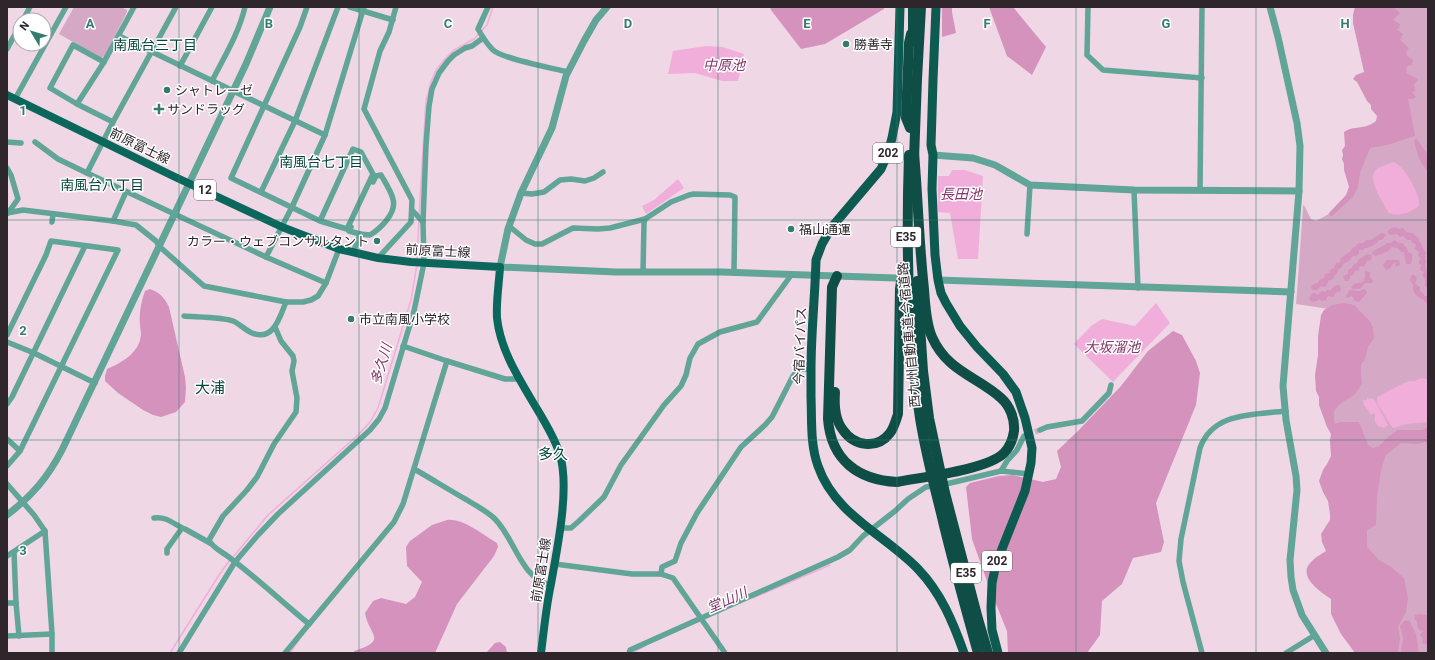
<svg xmlns="http://www.w3.org/2000/svg" width="1435" height="660" font-family="Roboto,'Noto Sans JP',sans-serif">
  <rect width="100%" height="100%" fill="#efd7e6"/>
  <g fill="#d5a9c5">
    <path d="M74,7H121L127,10V12L105,56L101,58L59,34Z"/>
    <path d="M1364,7H1428V653H1375L1333,444L1329,309L1296,304L1298,279L1303,206L1304,205L1311,219L1316,221L1338,209L1354,189L1351,140L1394,123Z"/>
  </g>
  <g fill="#d492bd">
    <path d="M770,7H884V9L825,44L801,49L771,10Z"/>
    <path d="M942,7H952V12L956,33L942,37Z"/>
    <path d="M989,7H1013L1046,47L1032,75L1007,56Z"/>
    <path d="M1355,7H1393L1400,13L1393,20L1400,24L1399,28L1396,29L1403,34L1400,40L1409,48L1406,52L1407,56L1413,60L1412,65L1407,66L1406,73L1418,79L1414,85L1415,91L1412,92L1416,97L1413,99H1408L1415,136L1387,145L1370,148L1360,173L1358,187L1353,197L1332,216L1329,215V213L1346,195L1349,187L1344,170V164L1342,159L1343,155L1342,150L1345,146L1344,132C1353,126 1357,129 1367,126C1370,125 1373,123 1376,121L1377,116L1371,109V105L1367,101L1357,82L1353,79L1356,75L1364,72L1353,23V15Z"/>
    <path d="M1416,138L1428,155V171C1419,163 1417,152 1414,141Z"/>
    <path d="M1396,227L1398,229L1403,228L1406,232L1413,233L1419,239V241C1423,245 1423,250 1426,253L1425,258L1426,262L1425,265L1428,275V289L1425,286V279L1422,275L1424,272L1421,271L1420,268L1422,265L1419,264V261L1421,258L1418,255L1419,252L1415,249L1416,244L1412,243L1411,240H1408L1405,238L1404,236L1400,237L1397,234L1390,235L1387,232L1390,229Z"/>
    <path d="M1382,233H1383L1386,235L1382,240H1379C1376,244 1370,248 1365,248L1364,250H1359V254L1356,256H1353L1349,261L1343,264L1342,267L1338,270V272L1334,276L1333,279L1328,281L1327,285L1325,287L1321,286L1317,290H1313L1311,288L1312,285L1318,283L1319,280L1324,278L1325,274L1330,273V270L1334,268L1336,263L1341,262L1340,259L1351,251L1352,248L1356,246L1359,243H1363L1366,240H1371Z"/>
    <path d="M1394,240L1399,243H1402L1407,248L1408,252L1412,254V260L1411,264H1406L1404,252H1401L1397,248L1392,247L1388,251L1376,256L1372,254L1373,251L1383,246L1387,243H1391Z"/>
    <path d="M1367,254L1372,255L1371,260L1367,261L1364,267L1360,266L1358,271H1355L1353,275L1350,276V279L1348,281H1345L1343,276L1348,274V270L1352,268L1353,265L1357,263L1358,260Z"/>
    <path d="M1387,260H1399L1400,265L1399,266H1395L1396,262H1395L1389,269L1386,270L1383,265Z"/>
    <path d="M1365,271L1370,272V277L1373,281L1372,283H1365L1360,289H1352L1351,287L1354,284L1363,282L1365,278Z"/>
    <path d="M1412,275H1414L1417,278L1415,284L1420,287V291L1424,294V296H1428V304C1421,296 1412,298 1413,284L1411,282L1410,279Z"/>
    <path d="M1338,285L1340,286L1341,291L1335,293L1334,297L1328,296L1326,300L1322,301L1319,299L1317,301L1312,302L1310,300L1309,298L1313,293H1315L1317,295L1322,291L1325,292L1327,290H1331L1334,286Z"/>
    <path d="M150,289C160,293 164,297 169,307L185,377L186,388L185,402L176,412L161,417L153,415L143,410L118,393L105,381V376L107,369C121,363 140,353 141,334C141,331 140,328 140,325C139,313 141,302 145,291Z"/>
    <path d="M1365,289L1367,293L1359,302L1355,301L1352,296L1347,298L1346,296L1350,290L1359,291Z"/>
    <path d="M1345,303L1354,305L1370,321L1373,328L1374,338L1368,347L1365,359L1361,365V373L1362,383C1360,386 1358,391 1355,394C1343,404 1330,404 1335,424L1340,422H1359L1368,445L1373,448L1379,446L1388,437L1398,430H1422L1428,427V442L1416,444L1401,443L1386,455L1381,470L1377,497L1376,525L1367,530V547L1379,560L1391,567L1404,578L1408,598L1406,612L1398,627L1400,638L1398,653H1355L1341,634L1331,614V599C1319,591 1295,575 1313,560C1317,556 1322,554 1326,551L1322,542L1321,534L1330,520V514L1328,501L1323,492L1319,481L1323,470L1327,464L1331,456L1330,441L1331,434L1327,427L1319,405V397L1316,391L1315,375L1318,355V336L1321,315L1324,310L1332,305Z"/>
    <path d="M1173,331L1182,335L1196,361L1200,373L1196,405L1156,503L1164,542L1161,552L1133,558L1122,584L1102,601L1100,635L1087,653H1008L1007,631L988,584L972,539L966,487L970,483L999,476L1013,475L1043,482L1056,479L1061,467L1057,451L1079,430L1121,386L1148,351Z"/>
    <path d="M447,520C463,518 483,535 497,543L498,547L494,556L457,604L435,653H354V651C389,640 369,636 365,613L373,601L381,598L406,604L415,597L422,582L407,566L406,547L410,541L432,525Z"/>
    <path d="M1420,614L1428,615V645L1422,643L1423,639L1420,635L1423,631L1418,629L1417,621L1414,619L1415,615Z"/>
    <path d="M1409,620L1416,634L1419,653H1401L1403,638L1400,626L1404,621Z"/>
    <path d="M500,642L506,647L507,653H486L495,643Z"/>
  </g>
  <g fill="#f2aeda">
    <path d="M706,46L723,47L744,54L738,81H722L695,73L668,74L673,51Z"/>
    <path d="M1393,162C1404,165 1421,195 1419,206C1410,212 1400,217 1389,213C1384,203 1364,177 1378,168C1383,166 1389,164 1393,162Z"/>
    <path d="M952,170H965L983,176L978,259H958L950,213L938,212V176H949Z"/>
    <path d="M678,179L684,188L646,214L642,206L654,200Z"/>
    <path d="M1156,303L1170,323L1113,382L1074,344L1091,326L1102,319L1135,326Z"/>
    <path d="M1421,378L1428,379V422L1406,424L1394,428L1392,427L1377,403V397L1402,384L1409,381H1415Z"/>
    <path d="M1367,398L1374,399L1388,425L1384,428L1378,426L1375,422V414L1373,413L1371,415L1364,405L1363,400H1367Z"/>
  </g>
  <g fill="none" stroke-linecap="round" stroke-linejoin="round">
    <g stroke="#f2aeda" stroke-width="1.5">
      <path d="M419,215L426,101L431,82L436,70L445,59L454,50L474,39L487,25L493,7"/>
      <path d="M417,259L419,220"/>
      <path d="M233,557L268,515L359,434L370,422L378,408L411,300L417,264"/>
      <path d="M753,598L830,565"/>
      <path d="M170,653L219,575L230,560"/>
      <path d="M290,653L299,640"/>
      <path d="M632,653L645,646"/>
    </g>
    <path stroke="#c9b4c1" stroke-width="5.5" stroke-dasharray="5.5 3" stroke-linecap="butt" d="M1027,435L1040,430"/>
    <g stroke="#61a498" stroke-width="5.5">
      <path d="M307,7L300,27L231,178L320,221L347,229L373,174L361,152L353,149L320,221"/>
      <path d="M350,7L393,20"/>
      <path d="M488,7L478,29C482,36 487,44 493,50C503,59 552,68 568,72"/>
      <path d="M1088,7L1087,55L1103,70L1202,78"/>
      <path d="M23,20L30,7"/>
      <path d="M119,36L325,135"/>
      <path d="M7,49L20,25"/>
      <path d="M104,62L73,45L50,88L77,104L113,122"/>
      <path d="M180,66L212,7"/>
      <path d="M212,81C224,57 239,33 245,7"/>
      <path d="M15,99L66,7"/>
      <path d="M77,104L104,62L134,7"/>
      <path d="M7,142L21,143"/>
      <path d="M35,142L58,159L87,173L266,257L326,283"/>
      <path d="M7,168L11,175L18,199L8,213"/>
      <path d="M87,173L113,122L176,7"/>
      <path d="M1134,190L1138,288"/>
      <path d="M1200,190L1202,7"/>
      <path d="M261,192L295,121L338,7"/>
      <path d="M521,193L532,194L544,192L560,180L571,179L585,181L594,178L603,172"/>
      <path d="M412,210L423,222"/>
      <path d="M7,213L23,210L113,221L136,225L156,241L160,247L204,286L286,302H303L311,300L318,296L326,283L339,249"/>
      <path d="M113,221L126,192"/>
      <path d="M52,222L53,214"/>
      <path d="M509,226L526,240L535,244H542L573,228L598,229L610,228L645,219"/>
      <path d="M351,227L349,231L360,234"/>
      <path d="M1027,234L1030,185"/>
      <path d="M353,253L360,234L370,235C380,229 397,213 393,199C391,191 385,182 381,175L376,176L373,182"/>
      <path d="M266,257L292,207L325,135L364,7"/>
      <path d="M378,258L411,222L412,200L364,109L380,51L389,32L396,7"/>
      <path d="M643,272L644,223L645,219L671,202L689,195L694,194L730,195L735,197L734,273"/>
      <path d="M184,316C196,317 223,317 233,321C240,324 245,330 252,333C274,342 280,316 286,302"/>
      <path d="M275,327L281,341L293,356L294,361L292,371L297,398L296,412L274,444L257,477L247,490L223,516L209,540C211,547 224,553 230,558C257,578 282,602 309,624"/>
      <path d="M7,335L46,255L51,241L118,250L20,451L7,466"/>
      <path d="M7,342L34,353L95,383"/>
      <path d="M403,346L447,361L505,379H519"/>
      <path d="M7,404L12,397L85,246"/>
      <path d="M1040,430L1047,427L1082,421L1109,393L1111,385"/>
      <path d="M7,439L20,451"/>
      <path d="M414,469C432,479 449,490 467,500C476,506 487,511 495,519C515,539 520,577 550,585"/>
      <path d="M1001,471L1007,461L1017,450L1024,436"/>
      <path d="M7,484L34,515L45,531L52,634V653"/>
      <path d="M154,518C165,516 173,523 182,528"/>
      <path d="M560,528H571L579,521L604,497L621,465L664,405L681,386L686,375L690,358L698,344L720,332L757,322L792,274"/>
      <path d="M14,552L16,603L19,636"/>
      <path d="M167,553V549L182,528L185,529L210,543"/>
      <path d="M7,556L45,531"/>
      <path d="M555,564L632,574H661L673,578L725,653"/>
      <path d="M661,574L662,567L675,561L681,543L697,513L741,447L765,425L772,417L793,376C798,369 802,368 811,370"/>
      <path d="M7,603H16"/>
      <path d="M7,636L52,634"/>
      <path d="M179,653L235,562L258,535L278,514L370,430L379,419L385,408L414,311L424,263L423,222L426,145L429,106L432,89L439,73L448,61L454,55L465,48L472,46L483,38"/>
      <path d="M285,653L394,522L403,504L447,361"/>
      <path d="M629,653L630,650L838,557L850,550L863,536L895,511L908,499L926,487L946,484L1001,471L1029,474"/>
      <path d="M1202,653L1183,582L1179,561L1181,539L1200,448C1213,412 1253,415 1286,411"/>
      <path d="M1286,653L1315,635"/>
    </g>
    <g stroke="#61a498" stroke-width="7">
      <path d="M607,7L596,20L584,41L566,76L552,128L521,193L508,229L500,267L616,272H722L896,278"/>
      <path d="M1270,7L1278,37L1297,123L1300,146L1299,191L1283,386L1286,420L1296,476L1297,490L1290,560L1291,577L1293,590L1302,615L1326,653"/>
      <path d="M933,155L973,158L995,165L1030,185L1134,190L1299,191"/>
      <path d="M938,280L1291,292"/>
      <path d="M7,515C32,496 48,477 62,450L246,64L270,7"/>
    </g>
    <path stroke="#0b675b" stroke-width="8" d="M7,95L173,176L282,227L339,249L378,258L411,262L500,267C499,284 496,301 497,318C500,347 516,374 531,399C541,416 554,435 560,455C570,489 557,549 551,584C546,607 544,630 541,653"/>
    <g stroke="#0d5a50" stroke-width="9">
      <path d="M900,7L897,112L892,138L888,153L881,169L831,228L822,244L816,260C815,297 811,333 811,370C811,379 811,388 811,397C812,420 810,444 818,466C835,515 884,534 918,569C941,593 953,622 964,653"/>
      <path d="M936,7L933,80L931,145L933,155L932,189L935,255L938,280L941,293L946,303L960,326L977,347L1003,374L1016,392L1025,418L1032,448L1031,463L1025,491L996,564L992,583L991,608L992,630L998,653"/>
    </g>
    <g stroke="#0f4e46" stroke-width="10">
      <path d="M913,41V7"/>
      <path d="M910,128L906,118L909,43L911,34"/>
      <path d="M909,155C906,243 907,331 920,418C925,450 933,481 941,513C952,560 965,606 978,653"/>
      <path d="M914,159L917,79L921,7"/>
      <path d="M837,276L832,287L828,419C831,460 858,480 897,482C922,477 987,470 1004,453C1010,447 1013,438 1014,431C1015,419 1010,406 1001,398C976,376 947,371 932,337C926,324 925,304 924,289C919,244 918,199 914,153"/>
      <path d="M917,281L923,371L929,418L945,493L978,619L988,653"/>
      <path d="M835,392C834,405 835,420 843,430C854,446 877,450 890,433C894,428 896,420 898,414L900,289L903,267"/>
    </g>
  </g>
  <path fill="none" stroke="#357a6f" stroke-width="1" stroke-opacity="0.55" d="M179,7V653M359,7V653M538,7V653M718,7V653M897,7V653M1076,7V653M1256,7V653M7,220H1428M7,440H1428"/>
  <g fill="#357a6f" stroke="#fff" stroke-width="1.5">
    <circle cx="846" cy="44" r="4"/>
    <circle cx="167" cy="90" r="4"/>
    <path d="M157 103h4v4h4v4h-4v4h-4v-4h-4v-4h4z"/>
    <circle cx="791" cy="229" r="4"/>
    <circle cx="377" cy="241" r="4"/>
    <circle cx="351" cy="319" r="4"/>
  </g>
  <g text-anchor="middle" dominant-baseline="central" stroke-width="3" stroke-linejoin="round" paint-order="stroke">
    <g fill="#fff" stroke="#6d676b" stroke-width="1">
      <rect x="873" y="143" width="30" height="20" rx="3"/>
      <rect x="194" y="180" width="22" height="20" rx="3"/>
      <rect x="891" y="227" width="30" height="20" rx="3"/>
      <rect x="982" y="551" width="30" height="20" rx="3"/>
      <rect x="951" y="563" width="30" height="20" rx="3"/>
    </g>
    <g font-size="12" font-weight="bold" fill="#2f262c">
      <text x="888" y="153">202</text>
      <text x="205" y="190">12</text>
      <text x="906" y="237">E35</text>
      <text x="997" y="561">202</text>
      <text x="966" y="573">E35</text>
    </g>
    <g font-size="13" fill="#2f262c" stroke="#fff" text-anchor="start">
      <text x="854" y="44">勝善寺</text>
      <text x="175" y="90">シャトレーゼ</text>
      <text x="167" y="109">サンドラッグ</text>
      <text x="799" y="229">福山通運</text>
      <text x="369" y="241" text-anchor="end">カラー・ウェブコンサルタント</text>
      <text x="359" y="319">市立南風小学校</text>
    </g>
    <g font-size="13" fill="#2f262c" stroke="#fff">
      <text transform="translate(140 146) rotate(26)">前原富士線</text>
      <text transform="translate(438 251) rotate(3)">前原富士線</text>
      <text transform="translate(909 335) rotate(-95)">西九州自動車道;今宿道路</text>
      <text transform="translate(800 346) rotate(-88)">今宿バイパス</text>
      <text transform="translate(541 570) rotate(-81)">前原富士線</text>
    </g>
    <g font-size="14" fill="#05443c" stroke="#fff">
      <text x="155" y="45">南風台三丁目</text>
      <text x="321" y="162">南風台七丁目</text>
      <text x="102" y="185">南風台八丁目</text>
    </g>
    <g font-size="14" font-style="italic" fill="#84366d" stroke="#fff">
      <text x="724" y="65">中原池</text>
      <text x="961" y="194">長田池</text>
      <text x="1112" y="347">大坂溜池</text>
      <text transform="translate(381 364) rotate(-73)">多久川</text>
      <text transform="translate(727 600) rotate(-24)">堂山川</text>
    </g>
    <g font-size="15" fill="#05443c" stroke="#fff">
      <text x="210" y="388">大浦</text>
      <text x="553" y="454">多久</text>
    </g>
  </g>
  <g font-size="13" text-anchor="middle" font-weight="bold" fill="#357a6f" stroke="#fff" stroke-width="3" stroke-linejoin="round" paint-order="stroke">
    <text x="90" y="28">A</text>
    <text x="269" y="28">B</text>
    <text x="448" y="28">C</text>
    <text x="628" y="28">D</text>
    <text x="807" y="28">E</text>
    <text x="987" y="28">F</text>
    <text x="1166" y="28">G</text>
    <text x="1345" y="28">H</text>
    <text x="23" y="115">1</text>
    <text x="23" y="335">2</text>
    <text x="23" y="555">3</text>
  </g>
  <rect width="1435" height="660" fill="none" stroke="#2f262c" stroke-width="16"/>
  <g transform="translate(32 32) rotate(308)"><circle r="19" fill="#ffffff" stroke="#aca8ab"/>
  <path d="M0-3L7 15L0 10L-7 15Z" fill="#357a6f"/>
  <text y="-6" font-size="11" font-weight="bold" text-anchor="middle" fill="#2f262c">N</text>
  </g>
</svg>
